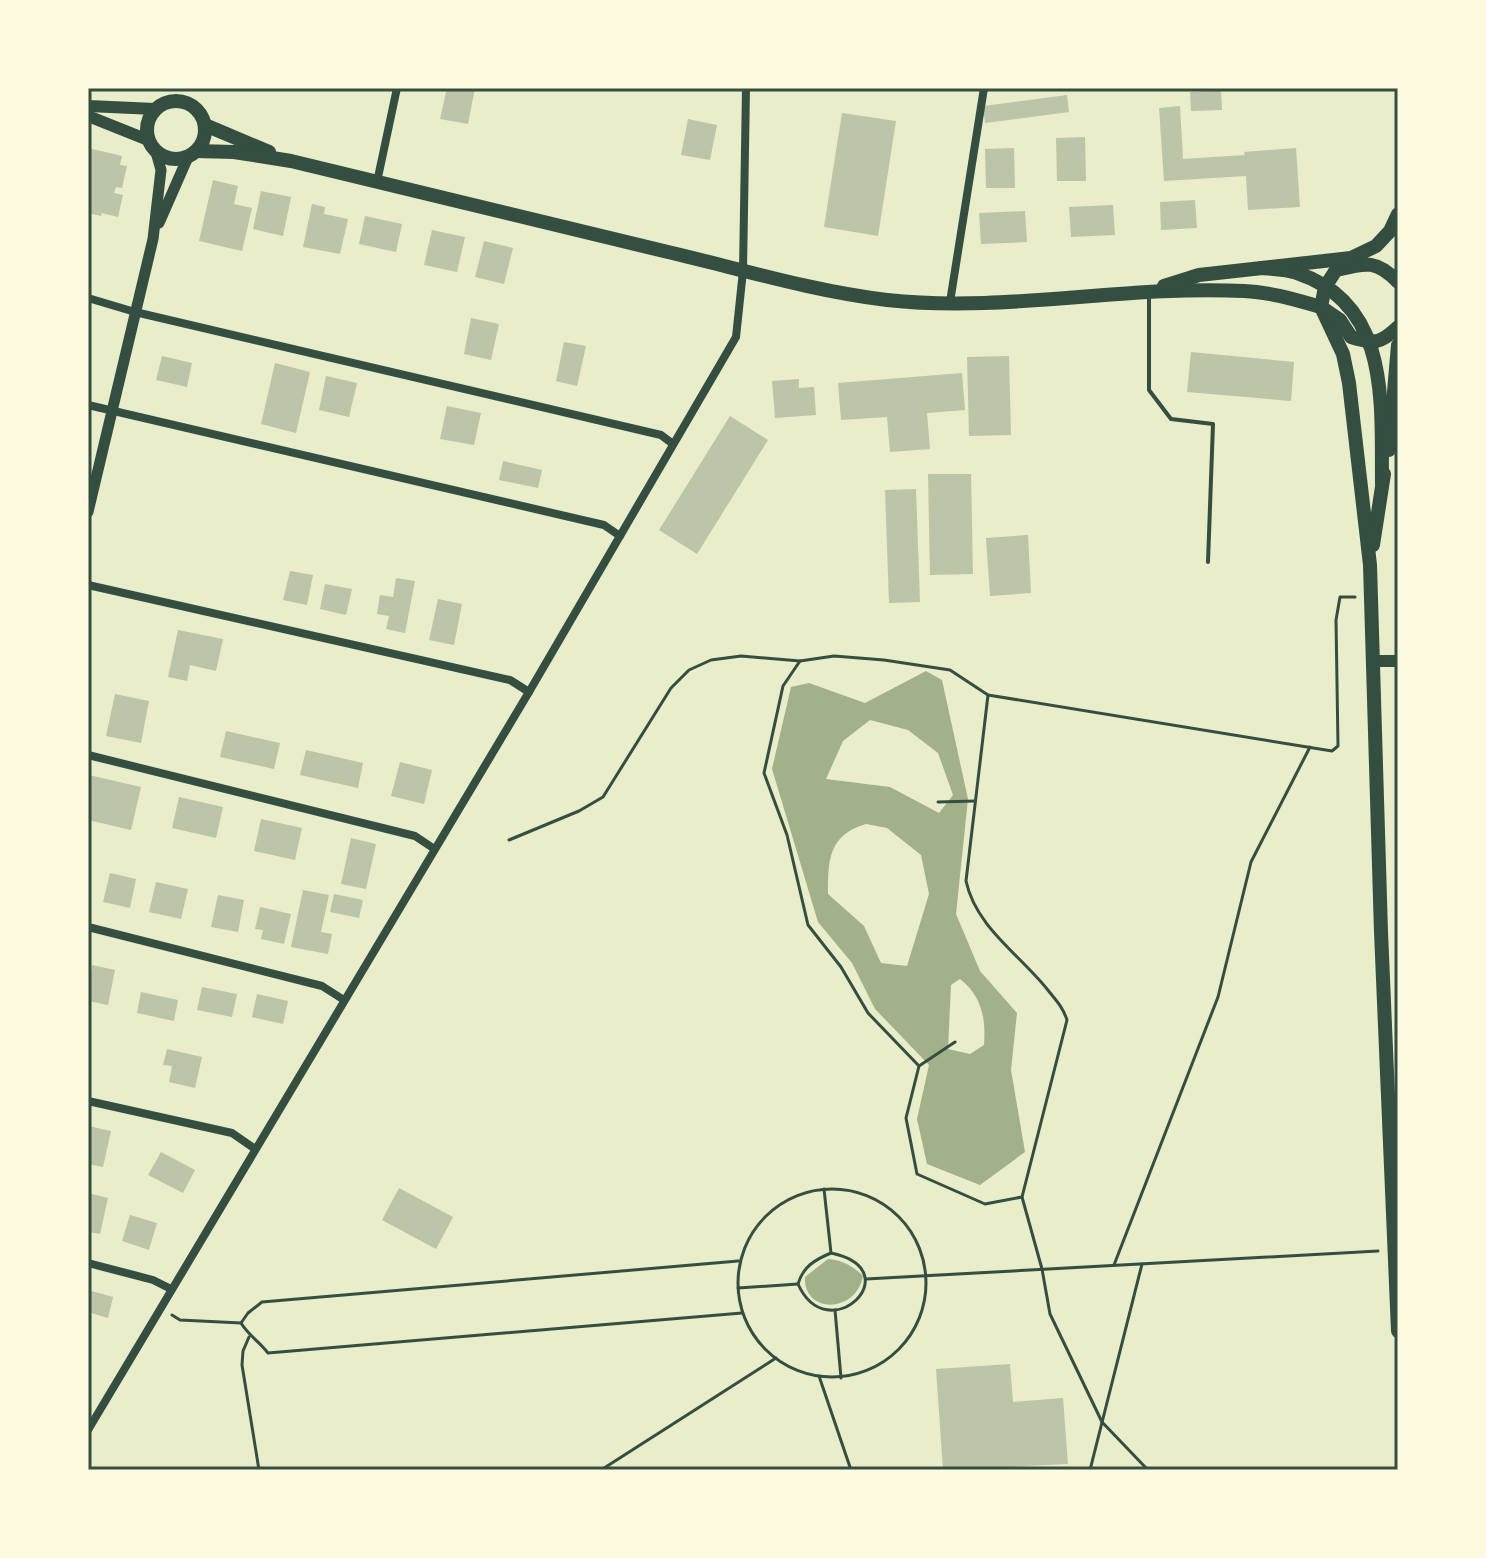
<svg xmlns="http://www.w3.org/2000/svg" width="1486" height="1558" font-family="'Space Grotesk',sans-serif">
  <rect width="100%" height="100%" fill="#e9edc9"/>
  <g fill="#a3b18a" fill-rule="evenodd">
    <path d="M926,671L942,680L968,799L956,914L980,971L1017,1013L1011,1070L1025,1152L980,1185L927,1164L917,1119L929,1065L875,1009L852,963L818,922L772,769L791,687L809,683L865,703ZM870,720L908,730L938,753L953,795L939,813L890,787L826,779L843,741ZM866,824L887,828L921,855L929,894L907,966L881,963L864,926L828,894C828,861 828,835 866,824ZM960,979C982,996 986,1019 984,1045L970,1054L948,1049L951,985Z"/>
    <path d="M828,1259C842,1260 853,1266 863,1276C856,1314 803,1314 805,1277Z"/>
  </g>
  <g fill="#bcc5a7">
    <path d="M447,88H475L468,124L440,119Z"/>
    <path d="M1221,90L1222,110L1191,111L1190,92Z"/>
    <path d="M1067,95L1069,112L985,123L983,106Z"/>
    <path d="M1180,106L1183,159L1245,155L1244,152L1296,148L1300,207L1248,210L1246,176L1164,181L1159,108Z"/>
    <path d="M842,113L896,121L878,236L824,227Z"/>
    <path d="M688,119L717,125L710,160L681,155Z"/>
    <path d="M1085,137L1086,181H1057L1056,138Z"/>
    <path d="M88,148L122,156L120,165L127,166L122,188L116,187L114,193L123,195L118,217L102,213L101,216L88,213Z"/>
    <path d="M1014,148L1015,188H986L985,149Z"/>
    <path d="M213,180L238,186L234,204L252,208L242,251L199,241Z"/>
    <path d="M261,191L291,197L283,236L253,229Z"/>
    <path d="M1195,200L1197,228L1161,230L1160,202Z"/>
    <path d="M312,204L325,207L324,214L348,219L340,254L303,247Z"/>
    <path d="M1113,205L1115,235L1071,237L1069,207Z"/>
    <path d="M1025,211L1027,242L981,244L979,213Z"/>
    <path d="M365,216L402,224L396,252L359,244Z"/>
    <path d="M432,230L465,237L457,272L424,265Z"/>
    <path d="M484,241L513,248L504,284L475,277Z"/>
    <path d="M471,318L499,324L491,360L464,354Z"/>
    <path d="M564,342L586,346L577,386L556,381Z"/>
    <path d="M1191,352L1294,362L1291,401L1187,392Z"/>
    <path d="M162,356L192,363L187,387L156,380Z"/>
    <path d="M1009,356L1011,435L969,436L967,357Z"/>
    <path d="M275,363L310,372L296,433L261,424Z"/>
    <path d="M962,373L965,410L927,413L930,449L890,452L887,417L841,420L838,383Z"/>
    <path d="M326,376L357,383L349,417L319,410Z"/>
    <path d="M799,379V388L814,387L816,415L775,418L772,381Z"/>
    <path d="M447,406L481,413L474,445L440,439Z"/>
    <path d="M730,416L768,440L697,554L659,530Z"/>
    <path d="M503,461L542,470L538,488L499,480Z"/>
    <path d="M928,474H971L973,574L930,575Z"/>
    <path d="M916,489L920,602L889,603L885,490Z"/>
    <path d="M1028,535L1031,593L990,596L986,538Z"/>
    <path d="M290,571L313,575L307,605L283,600Z"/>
    <path d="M396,578L415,581L405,633L386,629L389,616L377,614L380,595L393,597Z"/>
    <path d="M325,584L352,589L346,615L320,609Z"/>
    <path d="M438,599L462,604L454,645L429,640Z"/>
    <path d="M178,630L223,639L216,671L190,665L187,681L168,677Z"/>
    <path d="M115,694L149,701L141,743L106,736Z"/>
    <path d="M226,731L280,743L274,769L220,757Z"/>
    <path d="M306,750L363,763L358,788L300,775Z"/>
    <path d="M400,762L432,770L424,804L391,796Z"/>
    <path d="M89,775L141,787L131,830L88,820Z"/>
    <path d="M179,797L223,807L216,838L172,828Z"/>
    <path d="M261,819L302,828L295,860L254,851Z"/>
    <path d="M351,838L376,844L366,889L341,884Z"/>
    <path d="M110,873L136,879L130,908L103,902Z"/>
    <path d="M156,882L188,889L181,919L149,912Z"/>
    <path d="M303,890L329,895L321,932L332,934L328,954L291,947Z"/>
    <path d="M334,894L363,900L359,918L330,912Z"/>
    <path d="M218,895L244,900L238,932L211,927Z"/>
    <path d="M260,907L291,914L284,944L261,939L263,930L255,929Z"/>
    <path d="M92,965L115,970L108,1005L88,1001Z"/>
    <path d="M202,987L237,994L232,1017L197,1010Z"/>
    <path d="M141,992L178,1000L174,1021L137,1013Z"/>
    <path d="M257,994L288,1001L283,1024L252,1017Z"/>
    <path d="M167,1049L202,1057L195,1088L169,1082L172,1066L163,1065Z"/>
    <path d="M88,1126L111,1131L103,1167L88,1164Z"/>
    <path d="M161,1152L195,1170L183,1193L148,1175Z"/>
    <path d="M399,1188L453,1217L436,1249L382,1220Z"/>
    <path d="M88,1193L108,1198L100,1234L88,1232Z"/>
    <path d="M130,1215L157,1223L149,1250L122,1241Z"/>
    <path d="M88,1290L113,1297L108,1318L88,1312Z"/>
    <path d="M1010,1364L1013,1402L1063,1398L1068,1464L943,1470L936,1369Z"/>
  </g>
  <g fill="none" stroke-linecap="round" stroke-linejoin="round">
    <g stroke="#344e41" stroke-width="3">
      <path d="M800,661L783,686L764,773L787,835L808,925L841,967L868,1013L919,1066L906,1118L917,1174L985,1204L1022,1197L1067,1020C1063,1007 1055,999 1047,989C1019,954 976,927 966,881L988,695"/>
      <path d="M938,802L975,801"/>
      <path d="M509,840L579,811L603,797L671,688L689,670L711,660L741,656L800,661L834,656L884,660L950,670L988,695L1332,751L1338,746L1336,620L1340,597H1355"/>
      <path d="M919,1066L955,1042"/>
      <circle cx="832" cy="1283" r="94"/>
      <path d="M824,1189L831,1253"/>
      <path d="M1022,1197L1042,1269L1050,1314L1102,1422L1148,1470"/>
      <path d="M831,1253C912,1270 828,1351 798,1284C803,1267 814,1260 831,1253Z"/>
      <path d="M1114,1265L1218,997L1251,862L1310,747"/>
      <path d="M866,1279L1378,1251"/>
      <path d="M738,1288L798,1284"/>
      <path d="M835,1310L841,1378"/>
      <path d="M172,1315L180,1320L241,1323C249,1336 259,1341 268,1353L742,1313"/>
      <path d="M241,1323L248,1313L262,1302L738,1261"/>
      <path d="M249,1337L243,1351L242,1365L259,1470"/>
      <path d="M819,1376L851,1470"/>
      <path d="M601,1470L776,1358"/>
      <path d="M1090,1470L1142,1264"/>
    </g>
    <path stroke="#344e41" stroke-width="4" d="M1149,297V390L1171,419L1213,424L1208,562"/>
    <g stroke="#344e41" stroke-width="8">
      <path d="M377,182L397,88"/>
      <path d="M88,298L135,312L661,435L673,444"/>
      <path d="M950,302L984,88"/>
      <path d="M88,405L604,525L620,536"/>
      <path d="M88,585L510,680L529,692"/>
      <path d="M88,755L415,836L433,848"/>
      <path d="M88,927L322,986L344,1000"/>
      <path d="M88,1101L232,1133L255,1149"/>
      <path d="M88,1263L153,1280L171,1289"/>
      <path d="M88,1430L529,692L736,337L743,271L746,88"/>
    </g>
    <g stroke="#344e41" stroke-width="11">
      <path d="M159,223L188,157"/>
      <path d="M88,512L153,239L161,170L156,152"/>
    </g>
    <g stroke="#344e41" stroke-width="12">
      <path d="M88,106L155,109"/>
      <path d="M88,116L148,140"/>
      <path d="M1372,661H1398"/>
    </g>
    <g stroke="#344e41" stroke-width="14">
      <circle cx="176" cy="130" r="29"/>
      <path d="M205,125L269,152"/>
      <path d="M196,151L234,152L291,161C417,192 543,221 668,252C741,269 812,291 887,300C1006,313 1125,285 1244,291C1270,292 1296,300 1321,307L1343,354L1349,383L1370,565L1381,932L1398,1331"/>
      <path d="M1261,268C1273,269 1286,269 1297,273C1391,304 1381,404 1382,484"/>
      <path d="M1398,282C1376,259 1365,263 1336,270L1325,287L1321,307L1340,320L1351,337C1375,344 1380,344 1398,327"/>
      <path d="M1164,286L1199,275L1351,258L1376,246L1390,231L1398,214"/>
      <path d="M1389,450L1398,345"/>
      <path d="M1373,545L1384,474"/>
    </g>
  </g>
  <rect width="1486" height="1558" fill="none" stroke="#fefae0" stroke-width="180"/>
  <rect x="90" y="90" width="1306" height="1378" fill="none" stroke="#344e41" stroke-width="3"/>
</svg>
